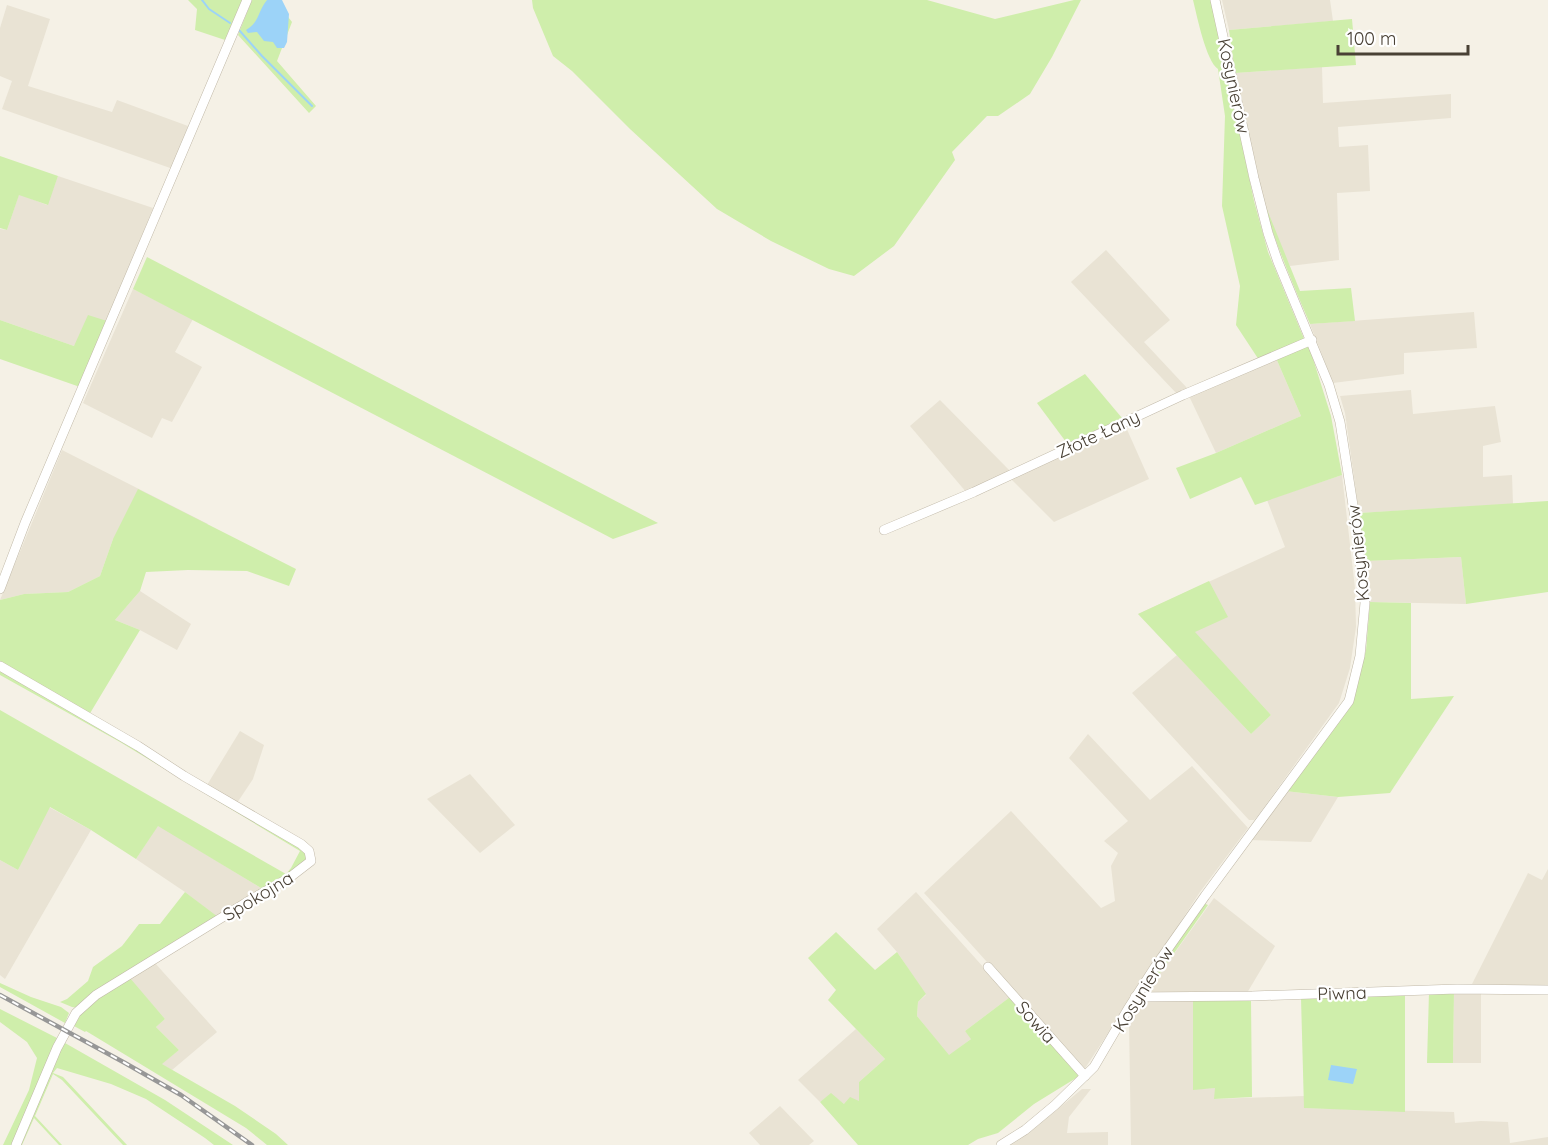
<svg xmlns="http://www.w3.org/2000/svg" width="1548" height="1145" font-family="Quicksand,sans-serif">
  <rect width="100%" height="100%" fill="#f5f1e6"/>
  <g fill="#e9e3d4">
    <path d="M1222,0H1330L1333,21L1229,30Z"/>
    <path d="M7,5L50,19L28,86L112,112L117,100L188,126L173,169L2,109L12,81L0,76V28Z"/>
    <path d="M1322,67L1323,103L1451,94V118L1338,127L1339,147L1368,145L1370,191L1337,193L1339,260L1290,266L1282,250L1260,192L1235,73Z"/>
    <path d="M58,176L153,208L107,321L74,346L0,320V229L7,230L19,194L47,205Z"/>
    <path d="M1106,250L1170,320L1144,342L1187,388L1178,395L1071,282Z"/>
    <path d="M133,289L193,319L175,352L202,367L172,422L162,418L152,438L83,403Z"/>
    <path d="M1474,312L1477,348L1404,353V374L1333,383L1310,324Z"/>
    <path d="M1276,358L1301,416L1216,453L1189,396Z"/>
    <path d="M1411,390L1413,414L1495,406L1501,442L1483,446V477L1512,475L1513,504L1359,513L1345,413L1340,396Z"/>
    <path d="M940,400L1011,472L967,493L910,426Z"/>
    <path d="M1125,425L1149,479L1054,522L1010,478Z"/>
    <path d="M62,450L208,524L113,539L100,576L68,592L24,594L0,600Z"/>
    <path d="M1342,475L1355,588L1356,627L1350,668L1339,703L1257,817L1254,820H1249L1132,693L1177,655L1251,734L1271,715L1194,632L1138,614L1285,547L1267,500Z"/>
    <path d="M1461,557L1466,604L1370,602L1366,561Z"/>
    <path d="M140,591L191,624L177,650L140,630L115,620Z"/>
    <path d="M240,731L264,745L253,779L237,803L207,785Z"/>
    <path d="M1088,734L1150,800L1192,766L1248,828L1200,892L1084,1070L960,932L924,893L1011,811L1101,908L1115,901L1111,866L1118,853L1104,841L1128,821L1069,758Z"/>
    <path d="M470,774L515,825L480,853L427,799Z"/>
    <path d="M1285,791L1338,797L1311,842L1249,840Z"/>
    <path d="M49,807L91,830L5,979L0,975V860L18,870Z"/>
    <path d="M158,825L261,888L218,918L185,892L136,859Z"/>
    <path d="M1548,869V986L1472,984L1528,873L1542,880Z"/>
    <path d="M916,892L1010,997L965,1031L972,1038L949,1056L917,1016L918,1002L926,995L897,952L877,929Z"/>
    <path d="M1214,898L1275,946L1247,993H1146Z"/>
    <path d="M154,962L217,1032L172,1070L161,1064L179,1050L156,1027L165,1019L130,979Z"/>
    <path d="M1454,991L1481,992V1063H1453Z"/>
    <path d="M1193,998V1089L1215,1088V1099L1304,1096V1108L1454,1112L1455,1123L1481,1121L1508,1122L1510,1143L1548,1137V1145H1131L1129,1022L1140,1001Z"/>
    <path d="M856,1029L885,1059L859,1082L860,1101L844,1104L831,1094L820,1102L798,1080Z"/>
    <path d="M1082,1089H1091L1069,1117L1067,1133L1108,1132V1145H1006L1053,1113Z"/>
    <path d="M780,1106L814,1141L809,1145H760L749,1133Z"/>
  </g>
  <g fill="#cfeeab">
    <path d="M188,0H243L225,40L195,30L197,9Z"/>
    <path d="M252,0H275L292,22L277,61L316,106L309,113L238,35Z"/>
    <path d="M532,0H927L995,19L1074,0H1081L1052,57L1030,94L998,116H987L952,152L955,160L894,246L854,276L829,269L771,241L717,209L630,129L572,71L553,56L533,8Z"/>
    <path d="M1193,0H1212L1254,201L1268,252L1305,341L1259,360L1236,325L1240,286L1222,206L1225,116L1218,69C1206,61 1197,16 1193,0Z"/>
    <path d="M1352,19L1356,65L1235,73L1229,30Z"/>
    <path d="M0,156L58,176L48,205L19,195L7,230L0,228Z"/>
    <path d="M1260,192L1300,291L1351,288L1355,321L1310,324C1291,280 1273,238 1260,192Z"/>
    <path d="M147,257L658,523L613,539L133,289Z"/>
    <path d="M88,315L107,321L80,387L0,359V320L74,346Z"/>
    <path d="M1309,346L1331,416L1342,475L1255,505L1241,477L1190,499L1176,468L1216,453L1301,416L1276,358Z"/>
    <path d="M1085,374L1122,418L1069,446L1037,403Z"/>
    <path d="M138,489L296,569L289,586L247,571L188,570L146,572L140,591L115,620L140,630L89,715L0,662V600L24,594L68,592L100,576L113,539Z"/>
    <path d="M1548,501V592L1466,604L1461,557L1366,561L1359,513Z"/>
    <path d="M1209,581L1228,617L1195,632L1271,715L1251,734L1138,614Z"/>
    <path d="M1370,602L1411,603V699L1454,696L1390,793L1338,797L1285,791L1359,677L1366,650Z"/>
    <path d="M0,669L305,850L307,856L304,864L78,1008L72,1007L60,1002L67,999L88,981L93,967L122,946L139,924H160L185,892L218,917L261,888L158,826L136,859L91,830L50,807L18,870L0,860V710L286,874L291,868L300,851L120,742L0,675Z"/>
    <path d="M1203,903L1208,905L1146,993L1140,995Z"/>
    <path d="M836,932L875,970L897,952L926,994L918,1002L917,1016L949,1055L971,1039L965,1031L1010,997L1081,1075L1034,1104L998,1133L978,1139L968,1145H858L820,1102L831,1093L844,1104L850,1097L859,1101V1082L885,1059L828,1000L836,990L808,958Z"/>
    <path d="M130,978L165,1019L156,1027L179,1050L162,1064L235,1106L276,1134L288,1145H267L246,1128L86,1031L85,1032L74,1026L81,1014L95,1001Z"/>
    <path d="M0,983L31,997L61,1007L69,1013L65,1023L0,987Z"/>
    <path d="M1454,991L1453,1063H1427L1429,992Z"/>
    <path d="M1405,994V1112L1304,1108L1301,998Z"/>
    <path d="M1193,998L1251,1000L1252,1097L1214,1099L1215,1088L1193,1090Z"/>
    <path d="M0,1009L57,1038L13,1145H3L29,1090L37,1058L27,1042L0,1022Z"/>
    <path d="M65,1043L165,1100L233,1145H214L205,1138L146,1099L111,1084L57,1068L53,1073L63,1077L127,1145H123L62,1080L53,1074L35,1116L62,1145H59L34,1118L22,1145H19L52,1066Z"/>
  </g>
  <g fill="#9cd3f8">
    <path d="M267,0H282L289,14L287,42L284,48H277L273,42L264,41L257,32L248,33L246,30C259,23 258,11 267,0Z"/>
    <path d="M1331,1065L1357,1069L1353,1084L1328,1080Z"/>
  </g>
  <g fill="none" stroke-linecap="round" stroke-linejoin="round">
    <g stroke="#9cd3f8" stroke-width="2">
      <path d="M202,0L209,9L230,23"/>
      <path d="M239,30L262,56L312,106"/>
    </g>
    <g stroke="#c1b9a8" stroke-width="10">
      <g id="minor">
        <path d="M884,530L974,492L1183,395L1312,340"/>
        <path d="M0,589L25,523L247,0"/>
        <path d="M0,666L138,746L184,776L301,844L309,851L311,861L289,878L252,899L96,995L76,1013L57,1048L16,1145"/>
        <path d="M988,967L1085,1076"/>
        <path d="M1135,997L1252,996L1457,989L1548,990"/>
        <path d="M1001,1145L1025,1130L1055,1105L1094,1067L1128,1009L1155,967L1205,896L1349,701L1360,656L1365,603L1355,518L1340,422L1329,385L1278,262L1268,233L1254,178L1215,0"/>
      </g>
    </g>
    <use href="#minor" stroke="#fff" stroke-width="9"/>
    <g stroke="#979797" stroke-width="4.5">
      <path id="rail" d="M0,995L125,1063L181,1095L252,1145"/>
    </g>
    <use href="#rail" stroke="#fff" stroke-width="2" stroke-dasharray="7" stroke-linecap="butt"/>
  </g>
  <g text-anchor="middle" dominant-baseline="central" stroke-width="4.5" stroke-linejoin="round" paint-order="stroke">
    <g font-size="18" fill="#494135" stroke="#fff">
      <text transform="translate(1234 86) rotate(78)">Kosynierów</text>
      <text transform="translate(1098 434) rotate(-25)">Złote Łany</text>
      <text transform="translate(1358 553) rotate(-96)">Kosynierów</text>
      <text transform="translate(258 896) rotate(-31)">Spokojna</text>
      <text transform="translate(1143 989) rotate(-58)">Kosynierów</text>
      <text transform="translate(1342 993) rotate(-2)">Piwna</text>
      <text transform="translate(1036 1022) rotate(48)">Sowia</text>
    </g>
  </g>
  <path d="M1338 45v9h130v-9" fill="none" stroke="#494135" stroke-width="3"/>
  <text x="1347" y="45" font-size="18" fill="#494135" stroke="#ffffff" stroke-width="4.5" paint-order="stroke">100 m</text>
</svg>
